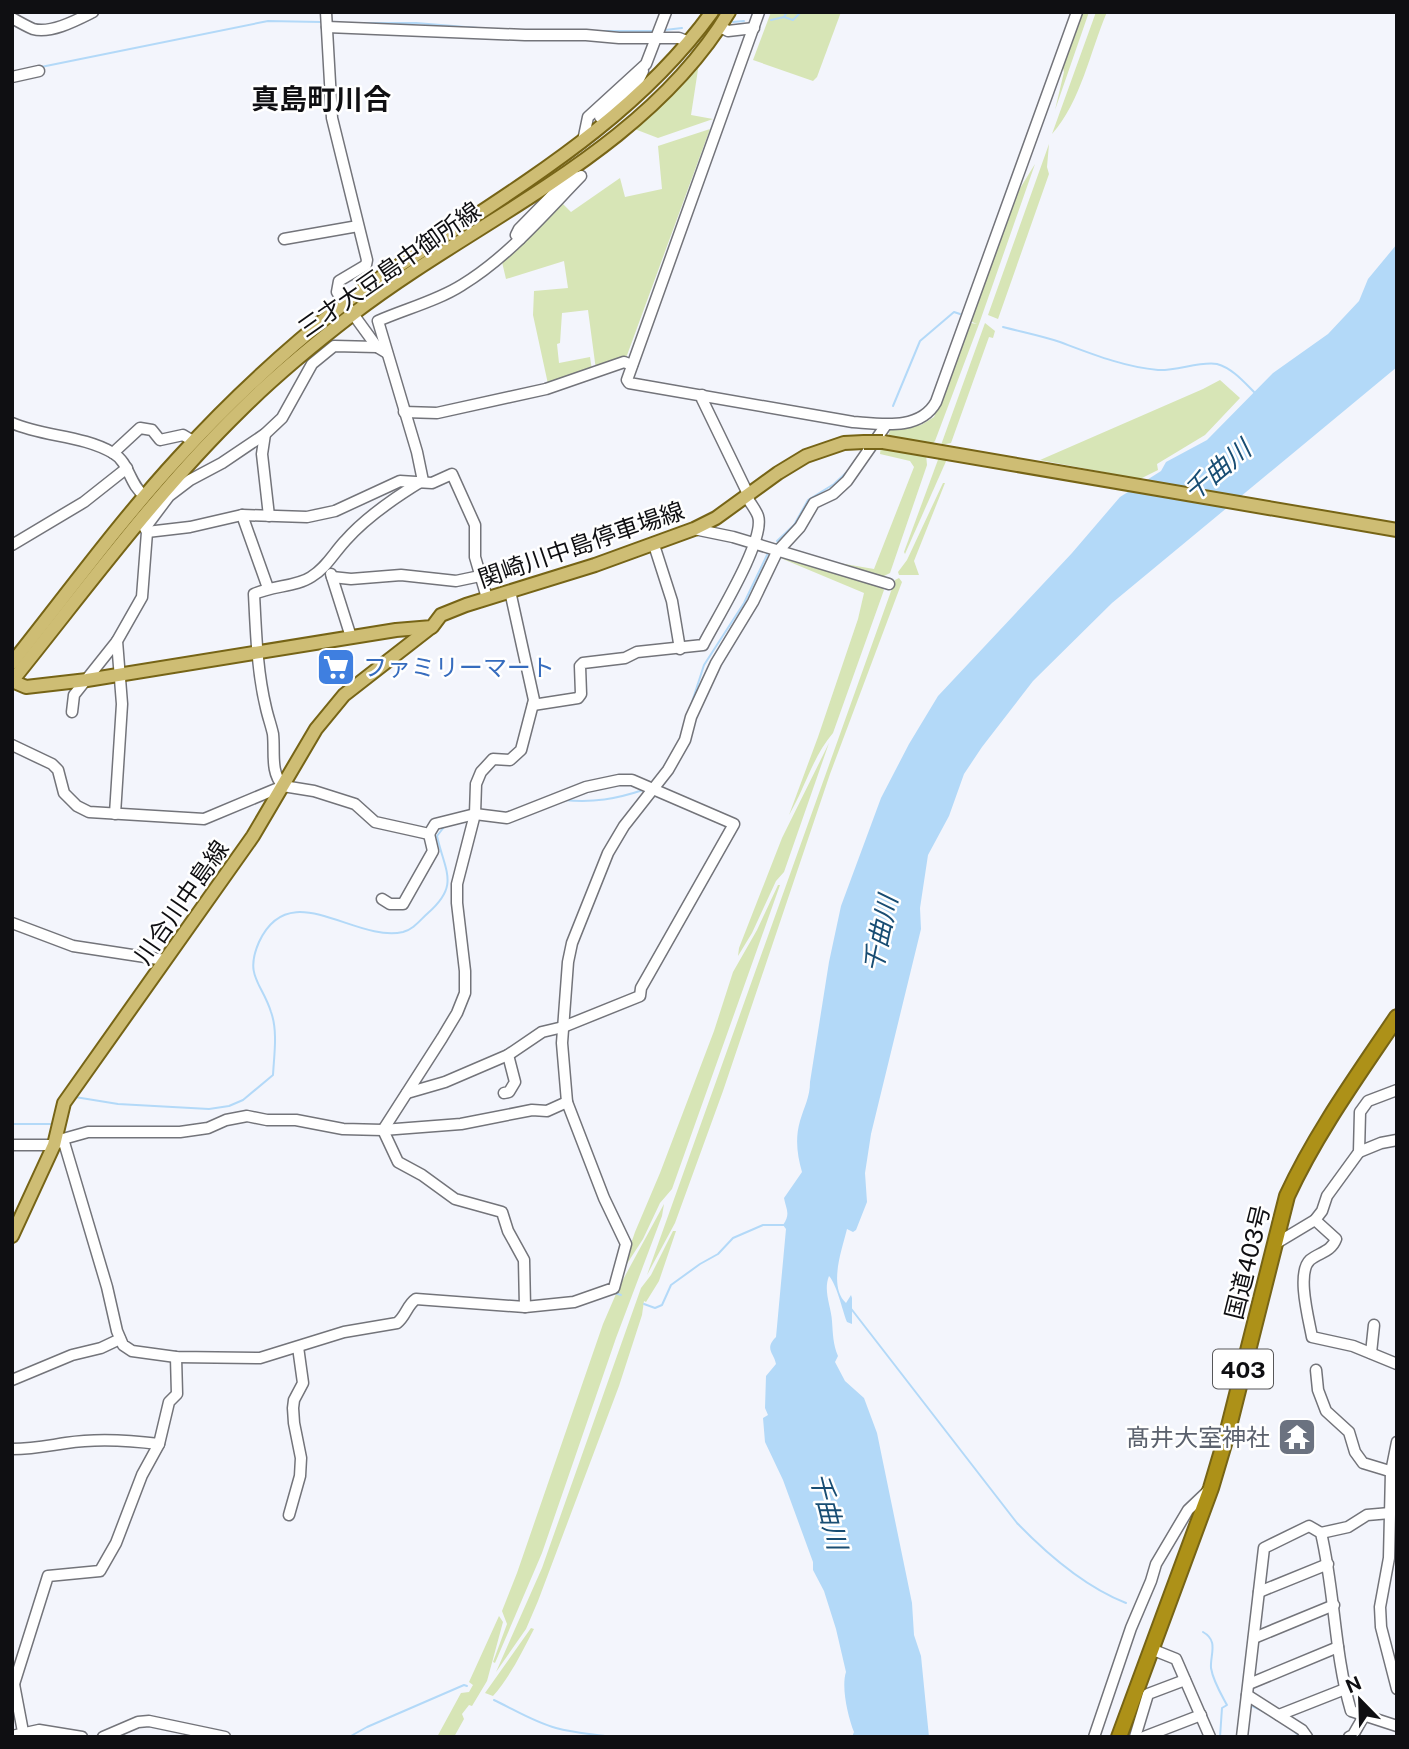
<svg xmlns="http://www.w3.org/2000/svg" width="1409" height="1749" font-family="'Public Sans','Noto Sans JP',sans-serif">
  <rect width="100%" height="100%" fill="#f3f5fc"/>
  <g fill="#d7e5b6">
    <path d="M771,12H841L817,77L813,81L753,60Z"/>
    <path d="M1080,12H1089L1055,110L1064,72L1062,64Z"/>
    <path d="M1096,12H1107C1090,52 1081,101 1052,134Z"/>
    <path d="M699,63L691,115L713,119L658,138L632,128Z"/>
    <path d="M710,129L626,358L596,370L588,310L562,313L560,343L557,344L559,363L590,357L592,370L548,384L533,315L534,291L568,288L564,261L506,279L502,262L561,202L571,212L620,178L625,197L662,189L658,146Z"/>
    <path d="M1049,144L1047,167L1049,174L998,319L988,315Z"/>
    <path d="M1035,164L979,324L935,441L932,444L888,437L890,430L892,428L921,425L934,417L971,323L977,324L970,321L1013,200Z"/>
    <path d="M985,323L995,331L993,338L989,337L951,443L941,445Z"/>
    <path d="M1220,380L1240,398L1205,435L1157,464L1158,470L1140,479L1040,460L1203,389Z"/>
    <path d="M881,446L926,454L927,465L890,573L880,578L833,562L874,569L914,467L910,461L880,454Z"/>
    <path d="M939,457L947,459L905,554L904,552Z"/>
    <path d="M943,483H945L914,561L919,575H899L898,572L907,560Z"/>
    <path d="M779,555L881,586L884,590L833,733C813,756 805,788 789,815L818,737L858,619L864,593L778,557Z"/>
    <path d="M899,578L902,582L830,774L723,1091L675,1223L647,1275L895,580Z"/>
    <path d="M829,743L784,872L776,881L752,933L738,956L739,948L782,838Z"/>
    <path d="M778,885H780L672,1189L660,1203L643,1239L621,1273L635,1232L660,1173L714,1031L733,972L757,930Z"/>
    <path d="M664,1204L662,1216L616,1338L542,1553L495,1663L493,1662L507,1624L502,1611L517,1573L603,1324L619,1287Z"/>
    <path d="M673,1231H676L659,1281L646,1302L644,1301L642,1315L619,1386L538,1601L526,1629L496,1672L542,1568L641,1288L651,1275Z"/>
    <path d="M499,1616L503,1622L487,1681L472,1706L469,1705L462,1714L464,1719L454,1737H437L461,1693L469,1692L473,1685L469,1682Z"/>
    <path d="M531,1628L534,1629C522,1652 510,1677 493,1696L485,1693Z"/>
  </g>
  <path fill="#b3d9f8" d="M1397,244V367L1112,603L1033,681L982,747L964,774L949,816L928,855L920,908L921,929L871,1134L865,1173L867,1202L856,1230L853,1232L847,1229C842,1250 828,1286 846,1303L851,1295L852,1298V1324L847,1322C842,1309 837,1285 829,1276C823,1291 831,1306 832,1321C833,1335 833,1344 838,1356L835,1362L845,1381L864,1398L877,1433L912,1603L914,1635L921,1656L929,1737H852L854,1732C848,1717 841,1687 846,1672L836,1629L824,1591L813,1570V1562L783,1480L765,1442L763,1418L768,1415L765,1408L766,1376L776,1364C774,1353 764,1349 776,1337L786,1229L783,1225C791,1214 786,1209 784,1198L802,1172C797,1155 795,1138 800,1121C804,1107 810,1097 810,1082L829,962L841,906L881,798L909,744L938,696L1072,553L1120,497L1161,471L1166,462L1207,440L1273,373L1328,334L1359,301L1368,279Z"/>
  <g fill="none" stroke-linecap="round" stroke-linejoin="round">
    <g stroke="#b3d9f8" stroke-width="2">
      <path d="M784,17L793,20L801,12"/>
      <path d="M771,20L784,17L787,12"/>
      <path d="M733,22L744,21"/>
      <path d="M355,23H416L478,28"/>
      <path d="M665,30L682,28"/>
      <path d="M599,31H652"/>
      <path d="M41,67L268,21L321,22"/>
      <path d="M1003,327C1022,332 1042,336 1060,342C1092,354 1124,367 1158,370C1177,371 1200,361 1217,364C1232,368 1244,382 1255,393"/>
      <path d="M893,406L920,341L954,312L960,314"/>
      <path d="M777,541L794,525L808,500L834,484L848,471"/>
      <path d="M692,702L704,665L744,603L768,553"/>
      <path d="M564,800C593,803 616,799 643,790"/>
      <path d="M75,1097L118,1104L209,1109L229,1106L243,1100L273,1075C274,1056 278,1031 271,1012C262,983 244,976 259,942C290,875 354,943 403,932C414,929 420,920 428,913C460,885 445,872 437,836L444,827"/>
      <path d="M12,1124H52L55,1116"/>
      <path d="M615,1293L621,1295"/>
      <path d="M644,1304L655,1308L662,1305L671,1285L700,1264L718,1254L733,1238L763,1225H784"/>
      <path d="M849,1306L1017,1523C1047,1554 1085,1587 1126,1603"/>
      <path d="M275,1358L293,1353"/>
      <path d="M1203,1632C1219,1641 1210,1654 1211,1668C1213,1681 1221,1694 1227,1705L1222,1708L1220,1737"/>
      <path d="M494,1700C515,1710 534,1722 556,1728C574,1733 592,1734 611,1737"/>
      <path d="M1252,1706L1265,1712"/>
      <path d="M1293,1730L1300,1737"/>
      <path d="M32,1736H47"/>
      <path d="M349,1737L367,1727L464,1685L467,1686"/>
    </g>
    <g stroke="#73747a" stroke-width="13">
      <g id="minor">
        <path d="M326,12L332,118L367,260L366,265L339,281L337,292L377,347L387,353"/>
        <path d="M759,12L627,380L629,383L853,422C881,424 920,431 936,402L1077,12"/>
        <path d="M12,18C19,22 26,26 33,29C51,34 77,20 93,12"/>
        <path d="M327,27L525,35H586L619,38H679L689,42"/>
        <path d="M720,27L728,31L754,28"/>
        <path d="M12,77L39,71"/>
        <path d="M600,117L638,81L643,71"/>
        <path d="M583,141L588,117L646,64L666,12"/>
        <path d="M284,239L358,226"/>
        <path d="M520,239L516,235L519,229L573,174"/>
        <path d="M702,395V399L749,496"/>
        <path d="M404,412L437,413L546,389L624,362L632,365"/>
        <path d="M12,423C44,437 82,435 113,453C130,463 129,485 145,496"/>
        <path d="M265,434L262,454L269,516"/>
        <path d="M113,453L140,428L152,430L160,440L183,435L193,441"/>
        <path d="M423,481L417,452L378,321C405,309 437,301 462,285C508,257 544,214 581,176"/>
        <path d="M242,515L268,588"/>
        <path d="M145,528L169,496L190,480L222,463L265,434L282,418L312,364L334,346L377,347"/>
        <path d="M694,529L733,537L889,584"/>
        <path d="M147,532L190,527L242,515L307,517L335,511L400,481L432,483L452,474L475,525V557L487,598"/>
        <path d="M12,545L84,502L127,468"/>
        <path d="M654,545L672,601L680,649"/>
        <path d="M331,574L351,637"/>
        <path d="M332,577L351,579L401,575L456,581L480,576"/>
        <path d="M533,705L578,698L581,694L580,666L583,663L625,658L637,652L703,645C715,621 766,540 758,516C756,510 750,503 747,497"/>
        <path d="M72,712L74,695L117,641"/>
        <path d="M12,745L52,764L58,770L64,793L77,806L89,812L204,819L283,786L314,791L355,804L375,822L429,834L435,824L475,814L507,818L586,787L619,780H632L734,824L649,974L641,988L640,996L563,1027L542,1032L508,1055L445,1082L407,1093"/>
        <path d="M283,786C270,772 275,752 273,734C271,725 268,717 266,708C257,671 256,632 254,594C272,586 298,586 311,577C326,568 333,554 345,541C366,517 394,498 422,481"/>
        <path d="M115,814L122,704L117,641L142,597L147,532L145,528"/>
        <path d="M382,899L390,904H403L433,851L429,834"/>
        <path d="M12,923L73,946L165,960"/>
        <path d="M504,1093L509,1092L515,1082L508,1055"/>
        <path d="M383,1130L442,1038L457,1013L465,993V971L457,903V884L475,814L476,784L481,772L493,759L510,760L521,750L534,700L510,591"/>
        <path d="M383,1130L398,1162L422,1175L455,1199L502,1212L508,1231L524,1260L525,1307"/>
        <path d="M63,1139L107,1287L117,1331L123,1345L132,1351L176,1357L260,1358L344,1332L397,1323C406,1316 407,1305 416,1299L525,1307L574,1302L614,1288L626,1244L604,1198L567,1102L562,1043L568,962L572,943L608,853L624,826L668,770L685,740L691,717L716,663L753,602L777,552L800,527L814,503L833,494L847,481L886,425"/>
        <path d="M12,1145H54L63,1139L88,1132H180L208,1128L226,1120L247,1116L267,1120H296L343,1129L383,1130L461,1124L532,1110L547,1111L567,1102"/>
        <path d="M1359,1152L1381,1143L1397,1140"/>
        <path d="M1315,1220L1336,1239C1331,1252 1320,1252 1310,1260C1296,1273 1309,1320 1312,1337L1353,1346L1397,1364"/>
        <path d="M1275,1244L1315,1220L1322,1211L1327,1196L1359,1152L1360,1112L1368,1101L1397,1090"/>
        <path d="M1371,1353L1374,1325"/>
        <path d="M1316,1370L1318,1390L1326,1411L1349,1432L1355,1452L1363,1463L1396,1473"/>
        <path d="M12,1380L72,1355L101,1348L120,1339"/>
        <path d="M1397,1442L1391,1472L1389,1558L1380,1607L1381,1627L1397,1689"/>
        <path d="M12,1449C33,1449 46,1446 66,1443C97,1438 128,1440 159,1444"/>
        <path d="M289,1515L300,1476L301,1458L294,1423L293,1408L294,1400L303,1383L298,1347"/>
        <path d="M1321,1533L1348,1527L1367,1515L1390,1513"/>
        <path d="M1259,1592L1328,1564"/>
        <path d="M1254,1638L1334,1605"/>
        <path d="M1151,1649L1176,1659L1210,1737"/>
        <path d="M13,1679L24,1737"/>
        <path d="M14,1684L48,1576L100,1571L116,1543L142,1475L159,1444L169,1402L177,1394L176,1357"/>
        <path d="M1249,1684L1338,1647"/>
        <path d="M1247,1695L1302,1730L1307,1737"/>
        <path d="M1279,1715L1345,1689"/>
        <path d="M12,1736L39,1730L82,1737"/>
        <path d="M103,1737L138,1722L149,1721L225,1737"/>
        <path d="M1094,1737L1131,1628L1151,1581L1156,1564L1188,1510L1209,1490"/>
        <path d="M1135,1737L1148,1694L1185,1680"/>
        <path d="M1144,1737L1201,1715"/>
        <path d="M1242,1737L1264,1548L1309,1526L1321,1533C1335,1592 1334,1653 1351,1711L1397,1726"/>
        <path d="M1349,1737L1353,1735L1364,1716"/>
      </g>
    </g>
    <g stroke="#766416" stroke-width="16">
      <g id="major">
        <path d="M883,442L1397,530"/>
        <path d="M12,663C67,594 119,522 179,457C229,402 283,352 341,306C368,284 399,266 428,247C532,178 638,114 712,12"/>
        <path d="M12,681C86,589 156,493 241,410C275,376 314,344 353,314C478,218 645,152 729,12"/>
        <path d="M12,681L26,687L87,680L396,630L432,627L441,615L466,605L595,565L694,529L716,518L778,473L806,456L844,443L864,442"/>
        <path d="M12,1236L54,1145L64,1103L253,836L316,729L344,695L430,628"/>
      </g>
    </g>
    <g stroke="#766416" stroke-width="18">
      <path id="highway" d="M1119,1737L1211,1488L1227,1434L1287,1196C1316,1133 1358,1075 1397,1017"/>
    </g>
    <use href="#minor" stroke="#fff" stroke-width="10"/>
    <use href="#major" stroke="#cebd74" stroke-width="12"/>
    <use href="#highway" stroke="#ad9118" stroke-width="14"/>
    <g stroke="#766416" stroke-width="16" stroke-linecap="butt">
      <path id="major-bridge" d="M864,442H883"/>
    </g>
    <use href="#major-bridge" stroke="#cebd74" stroke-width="12"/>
  </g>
  <defs>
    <g id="supermarket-square" transform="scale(2.0125)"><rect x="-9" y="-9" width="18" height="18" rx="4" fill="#3f7fe0" stroke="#fff"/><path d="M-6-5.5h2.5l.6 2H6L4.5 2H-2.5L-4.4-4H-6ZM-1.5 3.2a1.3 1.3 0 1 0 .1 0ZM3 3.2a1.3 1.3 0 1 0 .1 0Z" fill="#fff"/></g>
    <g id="temple-square" transform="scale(2.0125)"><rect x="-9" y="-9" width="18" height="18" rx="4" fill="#6b7280" stroke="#fff"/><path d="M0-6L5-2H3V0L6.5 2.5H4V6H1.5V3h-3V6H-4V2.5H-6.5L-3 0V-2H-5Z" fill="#fff"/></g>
  </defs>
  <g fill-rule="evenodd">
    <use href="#supermarket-square" x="336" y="667"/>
    <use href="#temple-square" x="1297" y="1437"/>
  </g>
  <g text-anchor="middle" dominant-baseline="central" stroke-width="5" stroke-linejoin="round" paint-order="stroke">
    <rect fill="#fff" stroke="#575759" stroke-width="2" x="1213" y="1349.5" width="60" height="39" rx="5"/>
    <g font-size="23" font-weight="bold" fill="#0f0f12">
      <text x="1243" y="1369">403</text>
    </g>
    <g font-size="24" fill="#0f0f12" stroke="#fff">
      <text transform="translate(389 269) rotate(-35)">三才大豆島中御所線</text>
      <text transform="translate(581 544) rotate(-19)">関崎川中島停車場線</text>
      <text transform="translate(181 902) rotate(-55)">川合川中島線</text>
      <text transform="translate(1247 1262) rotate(-76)">国道403号</text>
    </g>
    <g font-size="24" fill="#366cbe" stroke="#fff" text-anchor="start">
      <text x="363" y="667">ファミリーマート</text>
    </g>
    <g font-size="24" fill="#5b616d" stroke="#fff" text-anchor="end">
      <text x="1270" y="1437">髙井大室神社</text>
    </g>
    <g font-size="26" font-style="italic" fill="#184d73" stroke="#fff">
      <text transform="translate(1217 470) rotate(-40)">千曲川</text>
      <text transform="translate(880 934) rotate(-78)">千曲川</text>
      <text transform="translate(829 1511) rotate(76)">千曲川</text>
    </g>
    <g font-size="28" font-weight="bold" fill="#0f0f12" stroke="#fff">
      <text x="321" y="98">真島町川合</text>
    </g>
  </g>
  <rect width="1409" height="1749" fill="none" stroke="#0f0f12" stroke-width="28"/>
  <g transform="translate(1360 1700) rotate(337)" stroke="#ffffff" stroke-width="5" paint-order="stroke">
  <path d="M0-5L12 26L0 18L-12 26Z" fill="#0f0f12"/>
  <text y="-10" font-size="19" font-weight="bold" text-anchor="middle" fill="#0f0f12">N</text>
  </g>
</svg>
